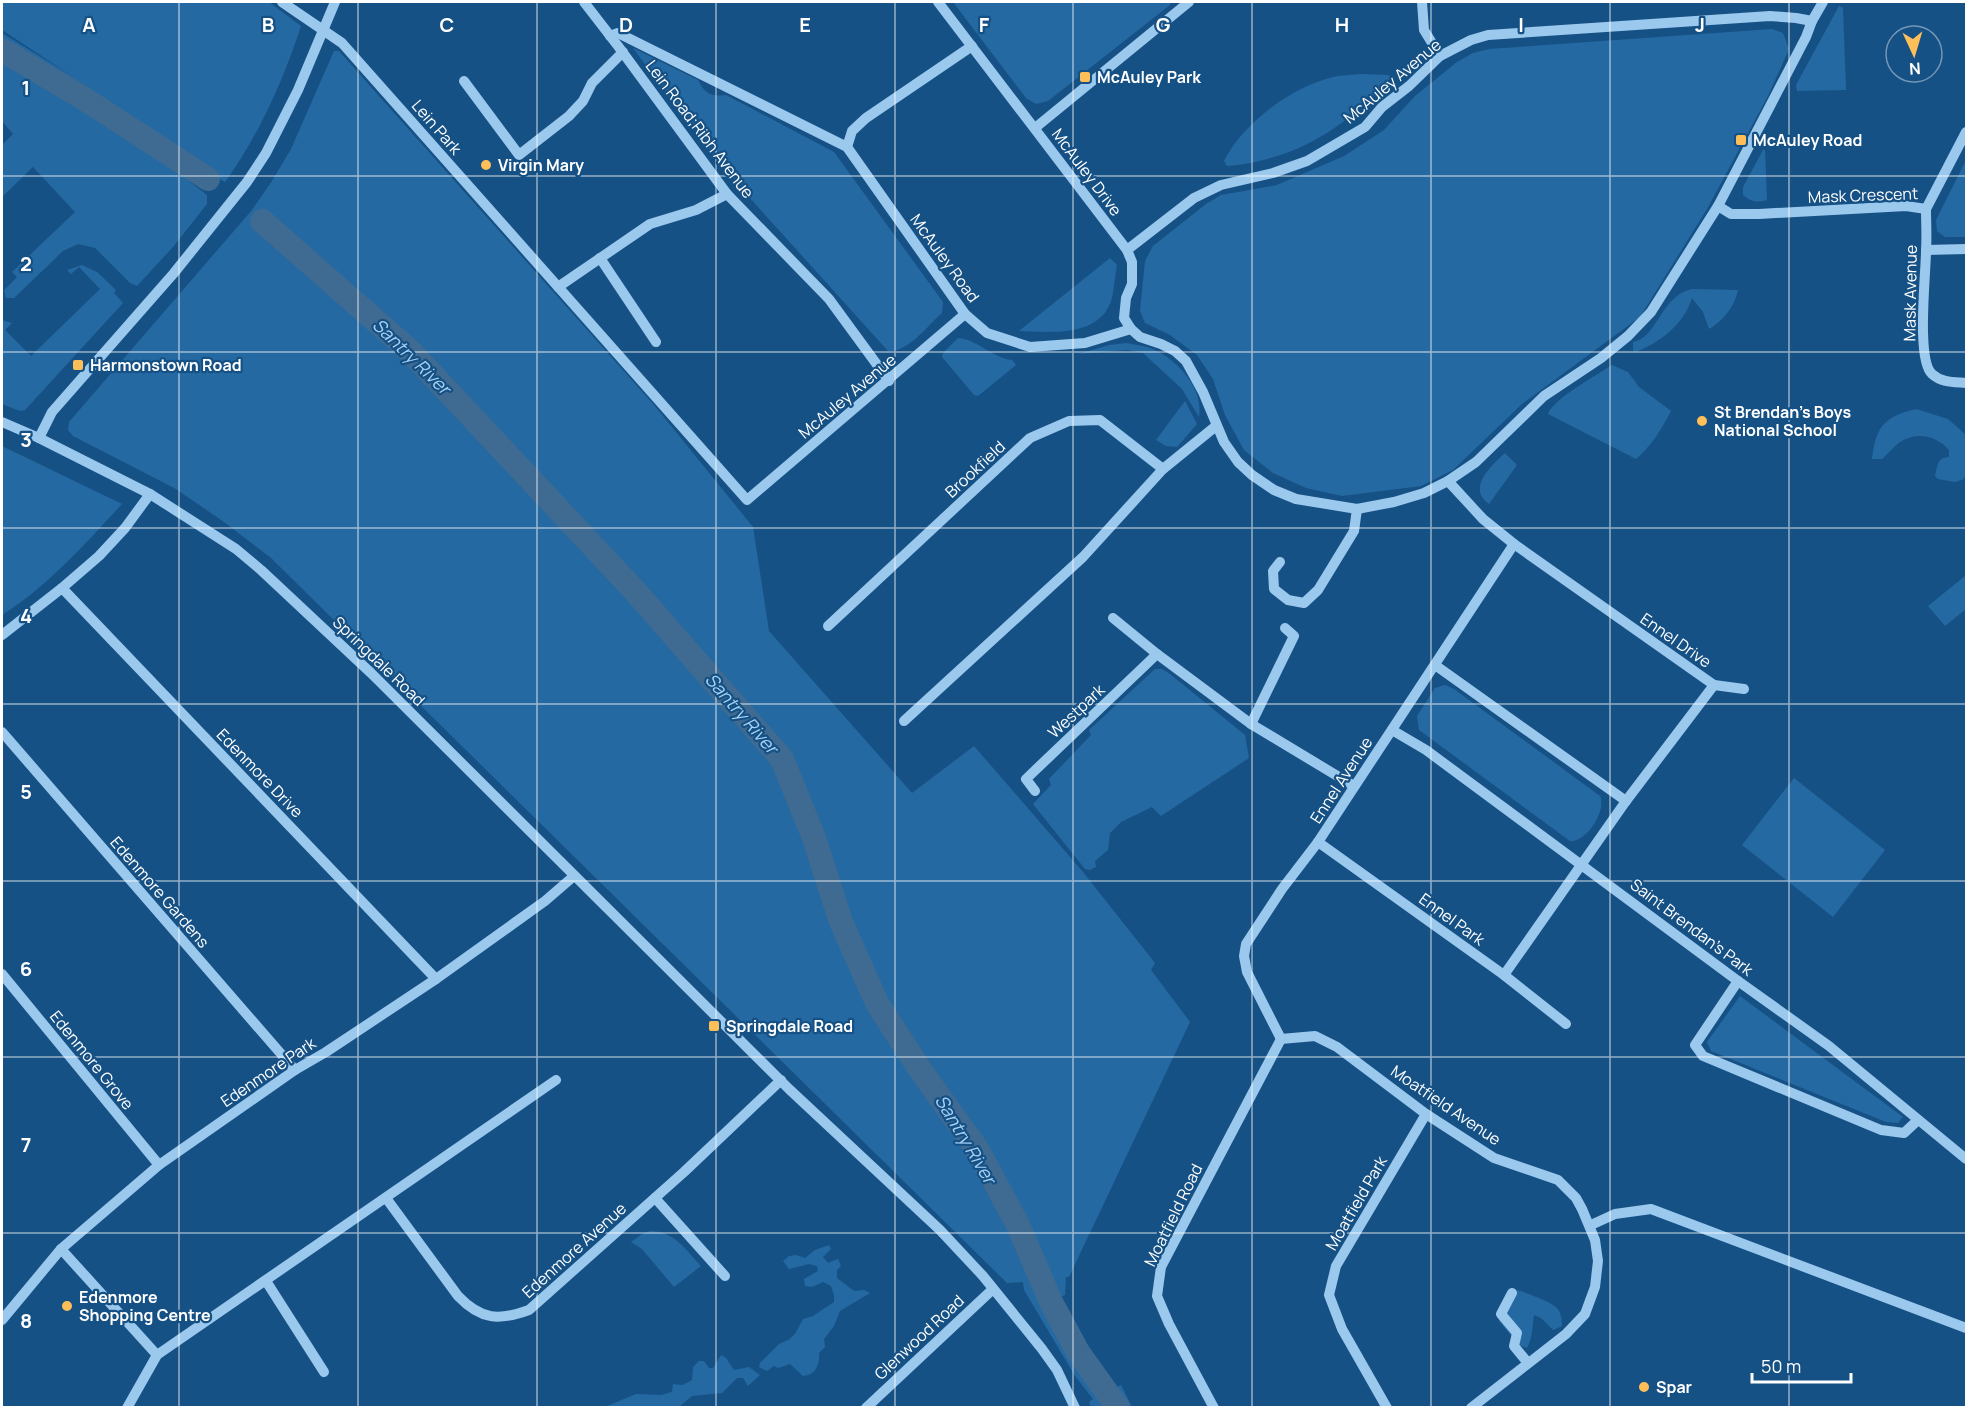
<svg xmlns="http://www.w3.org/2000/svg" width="1968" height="1409" font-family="Manrope,sans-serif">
  <rect width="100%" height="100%" fill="#165185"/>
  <g fill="#2569a3">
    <path d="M2,2H269L301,26C283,81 259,135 225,182L130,127L189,181L207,195V204L173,247L137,286L130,283L95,248L78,244L63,251L14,298H6L4,290L17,277L12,272L75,212L33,167L2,197V145L13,134L2,121V33L72,76L2,30Z"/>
    <path d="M953,2H1171L1170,5L1048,101L1036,104L1026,98Z"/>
    <path d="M1839,6L1843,8L1846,90L1797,91L1796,85Z"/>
    <path d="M1772,29L1783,33L1789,49L1768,96L1707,209L1640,317L1522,404L1453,470L1421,486L1342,496L1306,488L1273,473L1244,450L1225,415L1213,379L1197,355L1170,335L1145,323L1140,311L1145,261L1153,246L1206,204L1221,195L1277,185L1344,156L1384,130L1415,96L1457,62L1473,53L1489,49Z"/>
    <path d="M633,48L698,80C705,94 711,97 726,95L834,152L943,302L942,313C927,326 909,352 888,351L721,166Z"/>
    <path d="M334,51H339L654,405L753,527L769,631L912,793L974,746L1083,872L1155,963L1151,970L1190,1022L1069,1277H1066L1065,1295L1059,1297L1093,1362L1111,1390L1121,1385L1132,1407H1091L1089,1402L1093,1399L1075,1376L1024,1290L1023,1282L1007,1283L271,558L224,522L176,489L73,436L68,430L69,422L252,210L272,181L291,149Z"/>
    <path d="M1361,74L1388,75L1392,78C1345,127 1297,160 1227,166L1224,161C1243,123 1291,87 1333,77C1342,75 1352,75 1361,74Z"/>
    <path d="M1763,150H1765L1767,200C1757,203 1751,202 1743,195V187Z"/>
    <path d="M1966,160V237H1945L1937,231L1936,220Z"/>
    <path d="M1110,258L1117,265C1115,276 1114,288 1112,298C1101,338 1051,332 1019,331Z"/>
    <path d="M82,265L97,272L116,290L114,293L123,303L25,410L20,411L2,404V320L12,323L5,330L31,356L100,289L79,267L71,274L67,270Z"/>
    <path d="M1692,289L1738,290C1735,306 1723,321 1709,329L1703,312L1692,298C1684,324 1660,343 1635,352L1633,350V342C1658,338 1660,296 1692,289Z"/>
    <path d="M958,338C977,339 992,358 1012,360L1016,365L978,396L974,395L942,357L943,353Z"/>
    <path d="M1127,343C1136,345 1147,346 1155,350C1178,361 1204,389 1199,417L1182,389L1143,353L1128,350L1078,354L1109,345Z"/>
    <path d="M1612,365L1628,372L1639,387L1671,411C1661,430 1652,445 1636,459L1548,414C1553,399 1597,375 1612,365Z"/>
    <path d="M1185,401L1197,424L1177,447L1166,446L1156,440Z"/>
    <path d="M1916,409L1948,419L1966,435V473L1964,479L1955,482L1938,479L1935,476C1938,465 1937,458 1949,457V450C1937,436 1917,431 1900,442C1894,446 1888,454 1882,459H1872C1876,426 1884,417 1916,409Z"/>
    <path d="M2,446L122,504C85,544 48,586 2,615Z"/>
    <path d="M1505,453L1517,465L1489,504C1466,488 1492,465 1505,453Z"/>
    <path d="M1965,576L1966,609L1945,626L1928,606Z"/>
    <path d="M1155,669H1162L1170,674L1245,735L1249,758L1161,816L1152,807L1121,822L1110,833L1108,850L1095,861L1096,867L1090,870L1085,869L1033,804L1051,785L1049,779L1091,735L1089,730Z"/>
    <path d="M1445,685L1454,689L1600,796C1607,811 1586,842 1570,841L1419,730L1417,716L1435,688Z"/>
    <path d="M1794,778L1885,850L1833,917L1742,845Z"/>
    <path d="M1740,996L1903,1117L1898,1123L1886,1122L1711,1051L1707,1042Z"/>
    <path d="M650,1231C674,1231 686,1250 701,1266L674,1287L642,1249L631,1242L642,1234Z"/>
    <path d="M829,1245L831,1249L823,1257L828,1263L838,1259L841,1266L837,1270V1278L854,1291L864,1290L870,1293L840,1311L834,1326L824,1339L825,1347L819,1353C820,1364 816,1375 803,1376L790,1364L778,1368L774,1366L767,1371L759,1367L760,1363L779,1344L788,1340L795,1334L803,1319L813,1316L834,1302V1295L831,1286L823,1282L812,1287L805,1286L804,1279L818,1271L817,1266L809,1264L789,1269L783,1261L789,1256L796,1255L805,1258L815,1250Z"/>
    <path d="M1517,1290C1525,1292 1552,1302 1557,1308C1561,1312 1562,1320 1562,1326L1553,1330L1541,1318L1534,1315C1532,1327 1533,1337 1527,1348L1519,1345L1499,1321L1513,1300Z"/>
    <path d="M721,1355L726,1358L734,1370L749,1367L760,1375L748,1386L743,1378H737L722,1393L692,1396L679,1407H605L636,1394L661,1395L672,1392L673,1384L683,1385L692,1380L693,1367L699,1361H704L709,1368H713Z"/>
  </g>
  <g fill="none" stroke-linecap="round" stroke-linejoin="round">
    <g stroke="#3f6b92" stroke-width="24">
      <path d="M2,50L83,98L208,179"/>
      <path d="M262,221L410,351L635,591L782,759L814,838L841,922L877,1003L921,1071L977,1149L1018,1225L1051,1302L1078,1352L1118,1408"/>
    </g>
    <g stroke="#9bc8ed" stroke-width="10">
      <path d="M282,2L342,43L747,500L965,314"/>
      <path d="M584,2L618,46L727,194L829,299L889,381"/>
      <path d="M938,2L1127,250L1132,262V284L1126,298L1124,318L1131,329L1140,337L1161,344L1175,351L1186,361L1203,392L1224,442L1238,462L1252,475L1274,490L1296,499L1357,509L1394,502L1424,493L1448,481L1476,462L1544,396L1601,358L1628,336L1651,312L1718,206L1806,37L1812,21L1823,2"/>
      <path d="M1422,2L1424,30L1440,56"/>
      <path d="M610,36L618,33L847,147L965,314L987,333L1030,347L1085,343L1131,329"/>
      <path d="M464,81L519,155L569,116L583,101L592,83L623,52"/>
      <path d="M1035,128L1189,2"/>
      <path d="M847,147L852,131L866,118L972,46"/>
      <path d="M1718,206L1731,214H1759L1906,206L1926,209L1966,132"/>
      <path d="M1926,209C1926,223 1927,237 1926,251C1926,273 1916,360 1932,374C1942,383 1954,382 1966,383"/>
      <path d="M1127,250L1194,198L1221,185L1273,173L1307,161L1365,127L1382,107L1409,86L1440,56L1471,40L1488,35L1770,16L1796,18L1812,21"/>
      <path d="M1926,250L1966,249"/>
      <path d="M600,258L656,342"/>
      <path d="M558,287L650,224L696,210L727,194"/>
      <path d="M2,422L39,438L150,494L236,549L261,570L371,673L789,1089L940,1230L983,1276L1042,1349L1057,1370L1075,1408"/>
      <path d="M39,438L52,412L174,273L247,182L266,153L298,90L335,2"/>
      <path d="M1448,481L1483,519L1514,544L1714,685L1626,801L1504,975"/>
      <path d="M1280,562L1273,571L1274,589L1288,600L1304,603L1318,590L1354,531L1357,509"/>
      <path d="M62,588L436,979"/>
      <path d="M1113,618L1157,654L1251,724L1354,786"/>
      <path d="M828,626L1030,438L1069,421L1100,420L1163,469"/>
      <path d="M2,635L62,588L99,556L125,528L150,494"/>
      <path d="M1435,665L1626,801"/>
      <path d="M1714,685L1744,689"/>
      <path d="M904,721L1083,557L1163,469L1216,426"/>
      <path d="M1251,724L1294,636L1285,628"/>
      <path d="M1392,730L1426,750L1738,981L1829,1046L1966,1159"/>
      <path d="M2,732L295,1070"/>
      <path d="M1035,791L1026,779L1157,654"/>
      <path d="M1318,842L1504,975L1566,1024"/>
      <path d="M2,974L159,1165"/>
      <path d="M1738,981L1695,1045L1703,1056L1881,1130L1904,1133L1918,1120"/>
      <path d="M1281,1039L1315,1036L1337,1047L1426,1114L1494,1158L1558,1180L1576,1198L1582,1209L1595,1240L1598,1261L1595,1287L1585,1314L1566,1334L1471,1408"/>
      <path d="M1281,1039L1247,972L1244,956L1246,944L1282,889L1318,842L1514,544"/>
      <path d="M386,1198L458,1296C481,1320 499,1321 529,1310L684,1172L781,1080"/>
      <path d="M655,1198L725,1276"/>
      <path d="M1591,1225L1615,1214L1651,1209L1966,1328"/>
      <path d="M61,1249L157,1355"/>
      <path d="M266,1281L324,1372"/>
      <path d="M1512,1293L1501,1314L1517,1333L1514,1346L1528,1363"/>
      <path d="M2,1320L61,1249L159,1165L295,1070L326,1052L436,979L545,901L574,876"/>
      <path d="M127,1408L157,1355L556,1080"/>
      <path d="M866,1408L993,1289"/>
      <path d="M1214,1408L1169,1324L1157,1296L1161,1267L1281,1039"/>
      <path d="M1387,1408L1342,1329L1329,1295L1336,1266L1426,1114"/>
    </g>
  </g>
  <path fill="none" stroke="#fff" stroke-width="1.5" stroke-opacity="0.55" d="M179,2V1408M358,2V1408M537,2V1408M716,2V1408M895,2V1408M1073,2V1408M1252,2V1408M1431,2V1408M1610,2V1408M1789,2V1408M2,176H1966M2,352H1966M2,528H1966M2,704H1966M2,881H1966M2,1057H1966M2,1233H1966"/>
  <g fill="#ffbf58" stroke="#165185" stroke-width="2">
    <rect x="1079" y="71" width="12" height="12" rx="3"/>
    <rect x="1735" y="134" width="12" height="12" rx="3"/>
    <circle cx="486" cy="165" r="6"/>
    <rect x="72" y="359" width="12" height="12" rx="3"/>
    <circle cx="1702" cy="421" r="6"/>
    <rect x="708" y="1020" width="12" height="12" rx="3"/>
    <circle cx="67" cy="1306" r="6"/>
    <circle cx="1644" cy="1387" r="6"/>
  </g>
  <g text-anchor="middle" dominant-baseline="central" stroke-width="4.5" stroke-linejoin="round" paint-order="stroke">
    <g font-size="16" font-weight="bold" fill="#fff" stroke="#165185" text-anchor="start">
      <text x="1097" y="77">McAuley Park</text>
      <text x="1753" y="140">McAuley Road</text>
      <text x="498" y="165">Virgin Mary</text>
      <text x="90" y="365">Harmonstown Road</text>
      <text x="1714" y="412">St Brendan's Boys<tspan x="1714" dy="18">National School</tspan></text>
      <text x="726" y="1026">Springdale Road</text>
      <text x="79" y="1297">Edenmore<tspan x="79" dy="18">Shopping Centre</tspan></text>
      <text x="1656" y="1387">Spar</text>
    </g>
    <g font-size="16" fill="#fff" stroke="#165185">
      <text transform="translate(1392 81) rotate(-40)">McAuley Avenue</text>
      <text transform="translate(437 127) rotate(49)">Lein Park</text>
      <text transform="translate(700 129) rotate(53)">Lein Road;Ribh Avenue</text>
      <text transform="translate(1087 172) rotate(53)">McAuley Drive</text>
      <text transform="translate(1863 195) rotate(-2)">Mask Crescent</text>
      <text transform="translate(945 258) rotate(54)">McAuley Road</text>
      <text transform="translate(1910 293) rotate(-89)">Mask Avenue</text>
      <text transform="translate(847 396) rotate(-40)">McAuley Avenue</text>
      <text transform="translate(975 469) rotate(-43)">Brookfield</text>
      <text transform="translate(1676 640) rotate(35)">Ennel Drive</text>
      <text transform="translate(379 661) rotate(44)">Springdale Road</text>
      <text transform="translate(1076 711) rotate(-43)">Westpark</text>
      <text transform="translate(260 773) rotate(46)">Edenmore Drive</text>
      <text transform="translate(1341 780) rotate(-57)">Ennel Avenue</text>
      <text transform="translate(160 892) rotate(49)">Edenmore Gardens</text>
      <text transform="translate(1452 919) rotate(36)">Ennel Park</text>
      <text transform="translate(1692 927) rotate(37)">Saint Brendan's Park</text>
      <text transform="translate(92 1060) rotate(51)">Edenmore Grove</text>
      <text transform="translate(268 1072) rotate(-34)">Edenmore Park</text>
      <text transform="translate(1446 1105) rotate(34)">Moatfield Avenue</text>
      <text transform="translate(1356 1203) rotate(-60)">Moatfield Park</text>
      <text transform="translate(1173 1215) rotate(-64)">Moatfield Road</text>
      <text transform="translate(574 1250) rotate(-42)">Edenmore Avenue</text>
      <text transform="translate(919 1337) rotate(-43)">Glenwood Road</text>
    </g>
    <g font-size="18" font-style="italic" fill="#a7d2f5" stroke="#165185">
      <text transform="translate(412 356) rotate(44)">Santry River</text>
      <text transform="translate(742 713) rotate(49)">Santry River</text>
      <text transform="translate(966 1139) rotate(59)">Santry River</text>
    </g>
  </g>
  <g font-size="20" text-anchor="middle" font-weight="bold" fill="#fff" stroke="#165185" stroke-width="4.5" stroke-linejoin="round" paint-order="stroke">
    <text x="89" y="32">A</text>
    <text x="268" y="32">B</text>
    <text x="447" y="32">C</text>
    <text x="626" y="32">D</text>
    <text x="805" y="32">E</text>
    <text x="984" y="32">F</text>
    <text x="1163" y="32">G</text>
    <text x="1342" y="32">H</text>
    <text x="1521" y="32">I</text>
    <text x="1700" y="32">J</text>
    <text x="26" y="95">1</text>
    <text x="26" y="271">2</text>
    <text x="26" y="447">3</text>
    <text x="26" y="623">4</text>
    <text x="26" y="799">5</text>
    <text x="26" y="976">6</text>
    <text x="26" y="1152">7</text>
    <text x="26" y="1328">8</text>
  </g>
  <rect width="1968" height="1409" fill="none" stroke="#ffffff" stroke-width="6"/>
  <g transform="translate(1914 54) rotate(176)"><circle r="28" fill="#165185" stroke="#7397b6" stroke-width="1.5"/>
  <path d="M0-4.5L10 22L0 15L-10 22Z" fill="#ffbf58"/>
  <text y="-9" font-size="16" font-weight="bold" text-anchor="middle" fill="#ffffff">N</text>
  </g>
  <path d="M1752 1373v9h99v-9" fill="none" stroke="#ffffff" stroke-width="3"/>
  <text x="1761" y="1373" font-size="18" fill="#ffffff" stroke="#165185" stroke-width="4.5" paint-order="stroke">50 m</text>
</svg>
